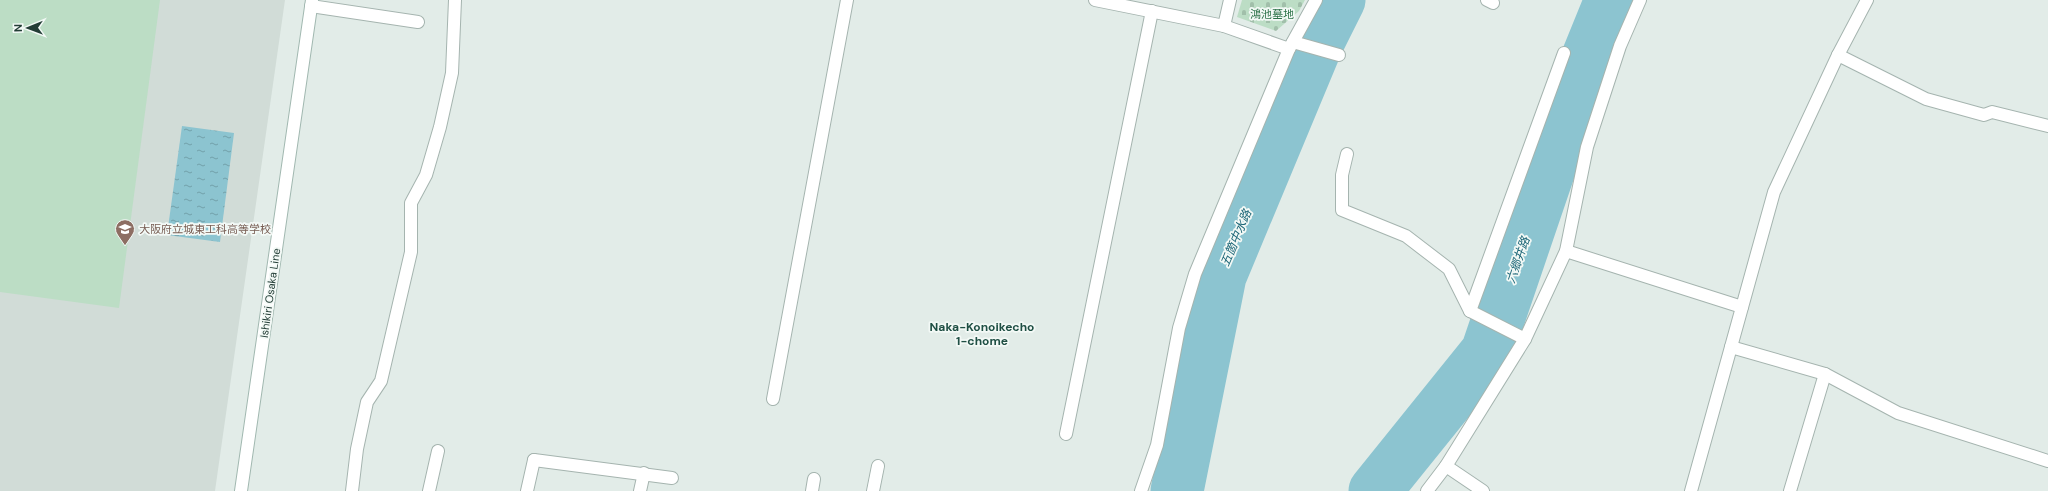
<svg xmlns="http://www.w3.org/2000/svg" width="2048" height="491" font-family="'DM Sans','Noto Sans JP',sans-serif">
  <defs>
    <pattern id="cemetery-stones" width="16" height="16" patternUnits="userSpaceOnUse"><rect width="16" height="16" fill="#bcddc5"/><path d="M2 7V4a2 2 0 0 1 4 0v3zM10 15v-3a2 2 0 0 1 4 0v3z" fill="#a1bfaa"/></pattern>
    <pattern id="water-ripples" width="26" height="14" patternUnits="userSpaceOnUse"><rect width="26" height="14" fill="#8cc4d0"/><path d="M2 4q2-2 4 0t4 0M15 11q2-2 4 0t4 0" fill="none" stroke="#72a0aa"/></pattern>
  </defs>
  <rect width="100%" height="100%" fill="#e2ece8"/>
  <path fill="#d1dcd7" d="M0,0H285L215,491H0Z"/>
  <path fill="url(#cemetery-stones)" d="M1242,0H1305L1299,11L1276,31L1237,17Z"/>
  <path fill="#bcddc5" d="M0,0H160L119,308L0,292Z"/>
  <path fill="url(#water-ripples)" d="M182,126L234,133L220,242L167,235Z"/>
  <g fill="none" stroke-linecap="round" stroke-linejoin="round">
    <g stroke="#8cc4d0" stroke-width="53">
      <path d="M1177,491L1220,276L1315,48L1339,0"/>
      <path d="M1375,491L1487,352L1585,64L1611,0"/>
    </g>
    <g stroke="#a5b4af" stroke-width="14">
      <g id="service">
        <path d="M311,6L418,22"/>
        <path d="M1293,42L1339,55"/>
        <path d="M1838,55L1926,99L1984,115L1992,112L2048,126"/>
        <path d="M1066,434L1152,11"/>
        <path d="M534,460L672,478"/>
        <path d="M640,491L644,473"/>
      </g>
    </g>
    <g stroke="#a5b4af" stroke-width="14">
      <path id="pedestrian" d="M352,491L357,449L367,402L381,381L411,252V203L426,175L440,127L452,73L455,0"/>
    </g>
    <g stroke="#a5b4af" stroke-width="14">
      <g id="minor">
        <path d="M1095,0L1224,26L1230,0"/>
        <path d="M1487,0L1493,3"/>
        <path d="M1224,26L1289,49"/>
        <path d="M1347,154L1342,175V210L1406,236L1449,269L1470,311L1525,339"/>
        <path d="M1566,251L1742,307"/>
        <path d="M1470,311L1564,53"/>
        <path d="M1731,347L1825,374L1898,413L2048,461"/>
        <path d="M773,399L847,0"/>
        <path d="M1446,466L1483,491"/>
        <path d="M429,491L438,451"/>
        <path d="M527,491L534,460"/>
        <path d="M812,491L814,479"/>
        <path d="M873,491L878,466"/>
        <path d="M1141,491L1157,445L1179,328L1195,274L1289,49L1316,0"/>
        <path d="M1427,491L1446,466L1525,339L1566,251L1587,147L1620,46L1640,0"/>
        <path d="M1691,491L1774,192L1838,55L1867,0"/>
        <path d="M1790,491L1825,374"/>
      </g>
    </g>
    <g stroke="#a1b8b0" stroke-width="14">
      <path id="secondary" d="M241,491L312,0"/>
    </g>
    <use href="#service" stroke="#fff" stroke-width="12"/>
    <use href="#pedestrian" stroke="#fff" stroke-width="12"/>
    <use href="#minor" stroke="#fff" stroke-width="12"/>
    <use href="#secondary" stroke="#fff" stroke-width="12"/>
  </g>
  <defs>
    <g id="school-pin" transform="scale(1)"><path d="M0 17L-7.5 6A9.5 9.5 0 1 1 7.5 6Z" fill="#8d6e63" stroke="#f3f9f6"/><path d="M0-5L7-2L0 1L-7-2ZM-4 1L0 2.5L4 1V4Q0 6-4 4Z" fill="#fff"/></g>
  </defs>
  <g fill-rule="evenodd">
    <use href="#school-pin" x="125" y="229"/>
  </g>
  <g text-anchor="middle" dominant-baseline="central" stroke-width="3.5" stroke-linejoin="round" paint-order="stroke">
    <g font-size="11" fill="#2e734a" stroke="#f3f9f6">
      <text x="1272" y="14">鴻池墓地</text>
    </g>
    <g font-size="11" fill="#785e54" stroke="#f3f9f6" text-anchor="start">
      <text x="139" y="229">大阪府立城東工科高等学校</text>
    </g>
    <g font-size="11" fill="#233d36" stroke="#f3f9f6">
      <text transform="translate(270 293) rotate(-82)">Ishikiri Osaka Line</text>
    </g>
    <g font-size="12" font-style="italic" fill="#1e6778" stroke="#f3f9f6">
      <text transform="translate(1236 238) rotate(-67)">五箇中水路</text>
      <text transform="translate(1518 260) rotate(-71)">六郷井路</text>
    </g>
    <g font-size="12" font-weight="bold" fill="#1f4f44" stroke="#f3f9f6">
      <text x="982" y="327">Naka-Konoikecho<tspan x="982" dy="14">1-chome</tspan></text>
    </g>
  </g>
  <g transform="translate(28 28) rotate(269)" stroke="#f3f9f6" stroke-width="3" paint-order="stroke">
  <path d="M0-3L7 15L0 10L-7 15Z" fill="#233d36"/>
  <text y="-6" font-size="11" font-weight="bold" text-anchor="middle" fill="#233d36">N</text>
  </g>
</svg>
